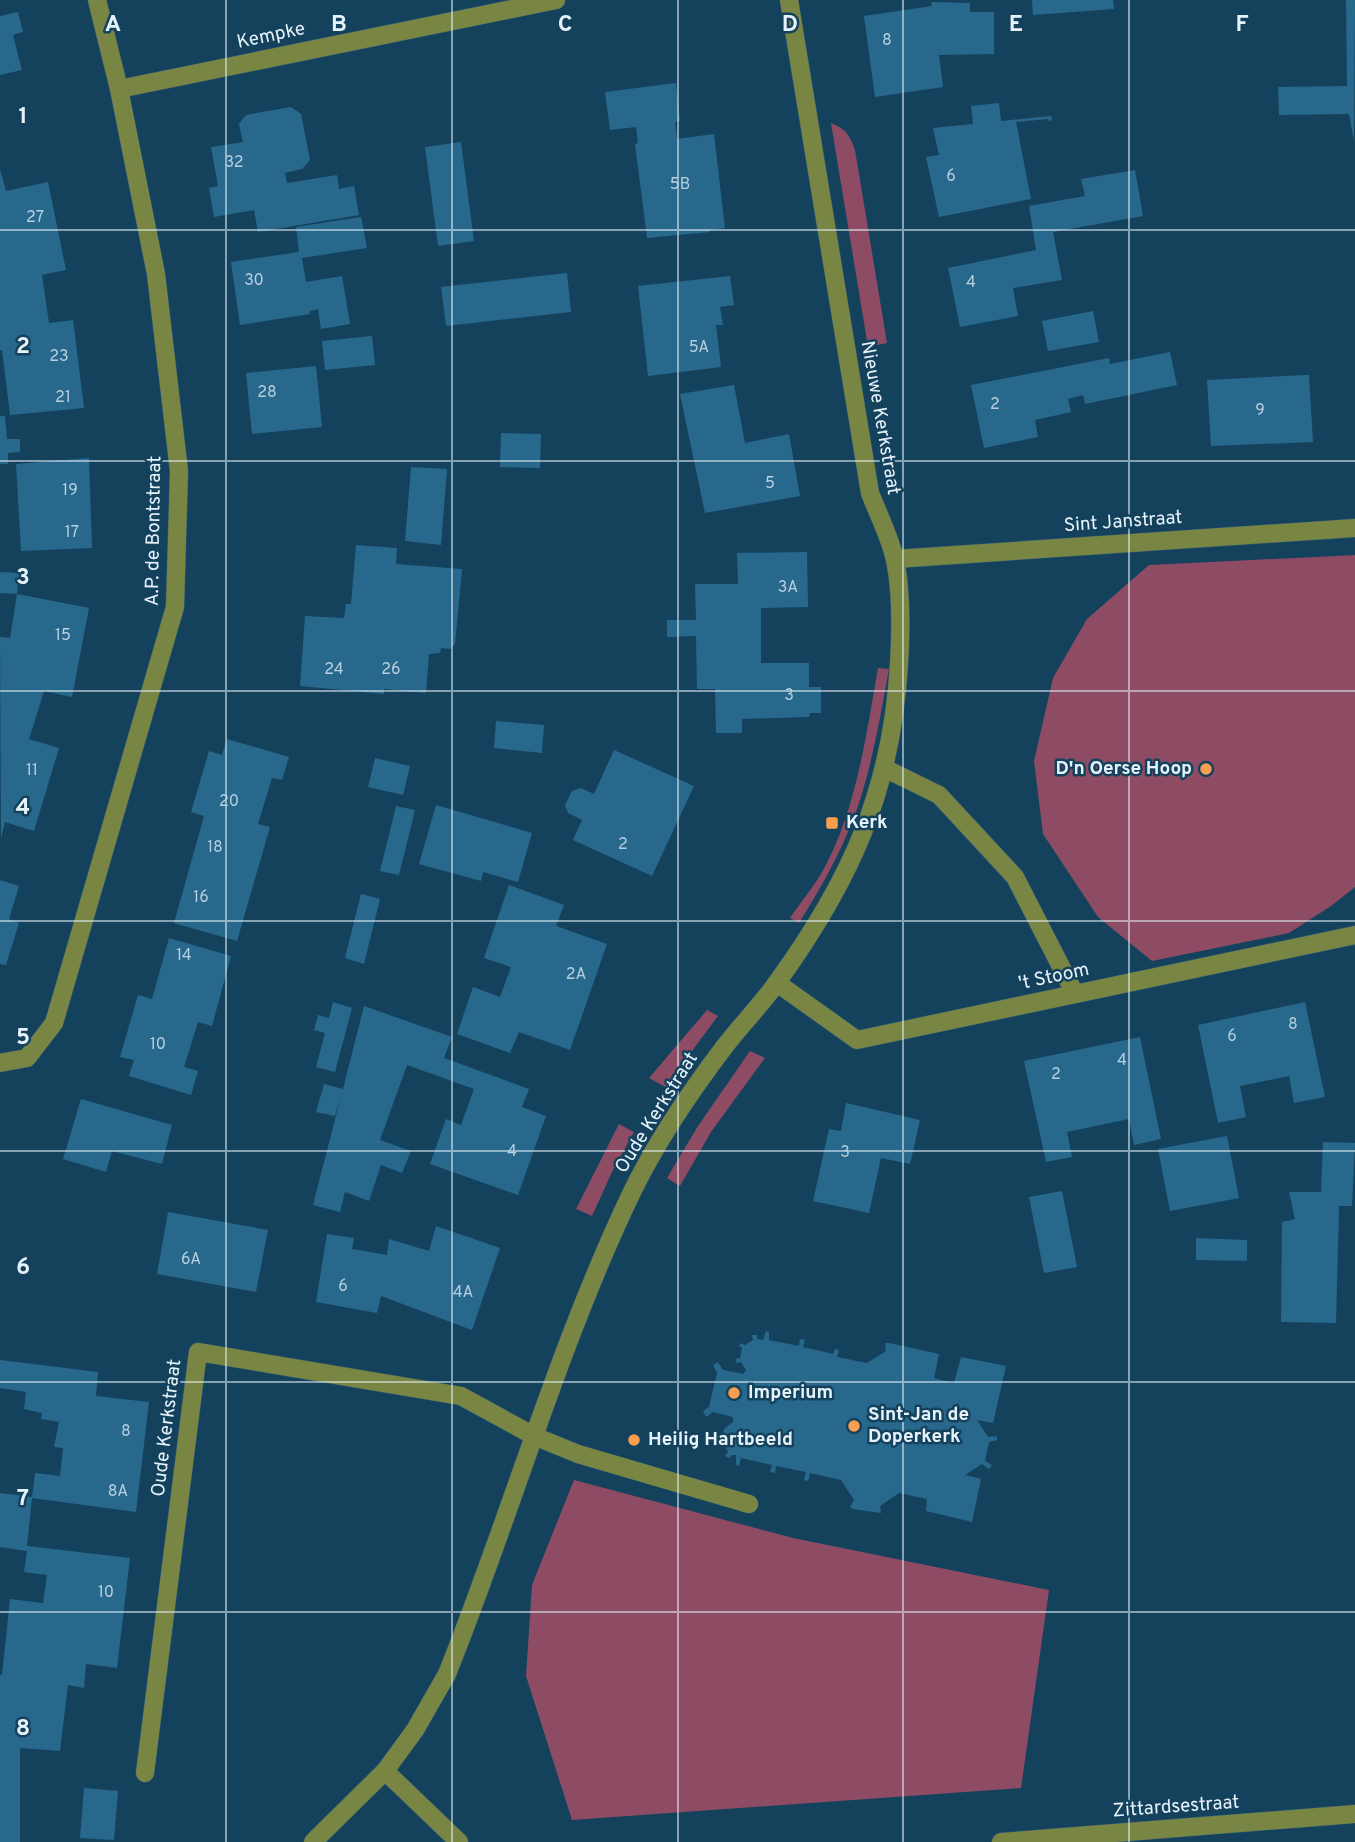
<svg xmlns="http://www.w3.org/2000/svg" width="1355" height="1842" font-family="Overpass,sans-serif">
  <rect width="100%" height="100%" fill="#14425d"/>
  <g fill="#8d4c63">
    <path d="M831,123C846,129 850,136 855,150L887,343L868,347Z"/>
    <path d="M1355,555V887L1331,906L1289,933L1152,961L1098,917L1043,834L1034,761L1053,678L1087,619L1149,565Z"/>
    <path d="M878,668L889,669C881,712 874,755 861,797C847,842 824,883 799,923L790,918C800,903 812,889 821,874C856,813 866,736 878,668Z"/>
    <path d="M707,1010L718,1016L665,1087L649,1078Z"/>
    <path d="M750,1051L765,1058L711,1132L680,1186L667,1178L698,1126Z"/>
    <path d="M619,1124L634,1132L612,1172L592,1216L576,1209Z"/>
    <path d="M574,1480L793,1538L1049,1590L1021,1788L572,1820L526,1676L532,1585Z"/>
  </g>
  <g fill="#29688d">
    <path d="M1032,0H1113L1114,9L1033,15Z"/>
    <path d="M1346,0H1355L1354,142L1349,114L1279,115L1278,87L1347,86Z"/>
    <path d="M931,2L970,3V12H994V54L939,55L943,87L875,97L864,16L932,6Z"/>
    <path d="M18,12L23,32L13,35L22,70L0,75V16Z"/>
    <path d="M676,83L680,121L675,122L677,139L714,134L725,228L710,230V232L647,238L635,144L638,143L636,127L610,130L605,92Z"/>
    <path d="M999,103L1001,121L1051,116L1052,120L1047,121L1048,119L1016,122L1031,199L939,217L926,157L939,155L933,128L973,124L971,106Z"/>
    <path d="M291,107L301,114L310,160L302,169L285,173L287,183L337,175L339,189L354,186L359,215L258,232L254,210L214,217L209,188L218,186L211,147L243,142L239,124L246,115Z"/>
    <path d="M461,142L474,241L438,246L425,147Z"/>
    <path d="M0,169L6,191L48,182L66,270L42,275L49,323L73,320L84,408L10,415L2,350H0Z"/>
    <path d="M1135,170L1143,216L1053,232L1062,280L1013,288L1018,316L960,327L948,268L1036,250L1029,206L1085,196L1081,179Z"/>
    <path d="M361,217L367,248L302,258L306,282L342,276L350,324L321,329L318,309L310,311V314L240,325L231,262L299,252L296,227Z"/>
    <path d="M567,273L571,312L446,326L441,287Z"/>
    <path d="M730,276L734,305L720,307L723,325H716L721,367L648,376L638,286Z"/>
    <path d="M1093,311L1099,342L1048,351L1042,321Z"/>
    <path d="M372,336L375,365L325,370L322,341Z"/>
    <path d="M1170,352L1177,385L1085,404L1083,395L1068,399L1071,412L1035,420L1038,437L984,448L971,385L1109,358L1110,364Z"/>
    <path d="M316,366L322,427L252,434L246,373Z"/>
    <path d="M1306,375H1309L1313,442L1211,446L1207,380Z"/>
    <path d="M734,385L745,443L789,434L800,496L705,513L680,394Z"/>
    <path d="M0,416H5L7,439H20V452L8,453V464H0Z"/>
    <path d="M501,433L541,434L540,468L500,467Z"/>
    <path d="M89,458L92,548L21,551L16,464Z"/>
    <path d="M411,467L447,469L441,545L405,541Z"/>
    <path d="M356,545L397,548L396,564L462,569L455,644L450,649L441,648L440,653L429,654L426,693L384,689V694L300,686L305,616L344,618L346,604H351Z"/>
    <path d="M807,552L808,607L761,608V663H809V687H821V713H810L809,717L742,719V733H716L715,689H697L696,636L667,637V620H696L695,584H738L737,553Z"/>
    <path d="M0,572L19,573L17,594L0,593Z"/>
    <path d="M17,594L89,608L72,697L44,691L29,739L59,748L34,831L5,822L1,838L0,637L10,638Z"/>
    <path d="M496,721L544,725L542,753L494,748Z"/>
    <path d="M227,739L289,757L282,780L272,778L258,824L270,827L237,941L174,923L204,816L191,812L209,751L222,755Z"/>
    <path d="M614,750L694,786L652,876L573,840L582,820L568,813L565,805L572,791L581,788L594,794Z"/>
    <path d="M375,758L410,766L403,795L368,787Z"/>
    <path d="M436,805L532,833L518,882L483,872L481,881L419,864Z"/>
    <path d="M396,806L415,810L399,875L380,871Z"/>
    <path d="M0,880L19,886L9,919L19,923L6,965L0,964Z"/>
    <path d="M509,885L564,905L556,926L607,944L570,1050L519,1032L510,1053L457,1034L473,987L500,997L511,967L484,958Z"/>
    <path d="M361,894L380,899L364,964L345,958Z"/>
    <path d="M169,938L231,956L212,1026L198,1022L184,1067L198,1071L191,1095L129,1076L134,1060L120,1057L138,995L152,999Z"/>
    <path d="M333,1002L352,1008L335,1072L316,1067L325,1033L314,1030L318,1015L329,1018Z"/>
    <path d="M1305,1002L1325,1097L1294,1103L1289,1076L1240,1086L1246,1117L1218,1123L1198,1025Z"/>
    <path d="M364,1006L452,1037L444,1058L529,1089L522,1107L546,1116L518,1195L430,1164L446,1119L461,1125L474,1089L407,1065L380,1140L411,1151L402,1173L381,1165L369,1201L345,1192L340,1212L313,1205L342,1092L335,1116L316,1112L324,1084L343,1089Z"/>
    <path d="M1140,1037L1161,1139L1134,1145L1129,1119L1067,1132L1072,1157L1046,1162L1024,1061Z"/>
    <path d="M81,1099L172,1125L162,1164L112,1151L106,1172L63,1159Z"/>
    <path d="M846,1103L920,1120L910,1164L881,1158L869,1213L813,1201L829,1129L841,1131Z"/>
    <path d="M1227,1136L1239,1198L1170,1211L1158,1149Z"/>
    <path d="M1323,1142L1355,1143L1352,1206H1339V1208L1336,1323L1281,1322L1282,1222L1295,1219L1289,1192H1321Z"/>
    <path d="M1062,1191L1077,1267L1044,1273L1029,1197Z"/>
    <path d="M168,1212L268,1230L256,1292L157,1274Z"/>
    <path d="M436,1226L500,1248L472,1330L381,1296L377,1313L316,1302L327,1234L354,1238L352,1249L387,1255L389,1239L429,1251Z"/>
    <path d="M1196,1238L1247,1240V1261L1196,1260Z"/>
    <path d="M766,1331L769,1332V1340L799,1346L800,1339L805,1340L803,1347L833,1354L835,1349L839,1350L837,1357L867,1363L886,1351L885,1343H889L939,1354L934,1378L954,1383L961,1357L1006,1366L993,1423L977,1420L988,1437L997,1436V1440L989,1442L985,1461L992,1465L989,1469L982,1464L965,1475L981,1479L972,1522L926,1511L927,1499L899,1493L880,1506L881,1513L853,1509L850,1507L854,1500L841,1480L810,1473L808,1481L804,1480L806,1472L776,1466L775,1473L770,1472L772,1465L741,1458L739,1466L736,1465V1455H732L729,1458L725,1456L728,1452L723,1443L719,1444L718,1440L722,1439L724,1429L733,1422V1417L713,1412L706,1417L703,1411L709,1407L717,1373L713,1365L718,1362L723,1370L743,1374L746,1370L741,1362L736,1363V1359L740,1358L742,1348L739,1346L741,1343L745,1345L753,1340L752,1335H757V1339L763,1340Z"/>
    <path d="M0,1360L98,1372L96,1396L149,1402L136,1512L32,1498L27,1546L130,1558L117,1668L86,1664L84,1688L68,1685L60,1751L20,1748V1842H0V1675H2L10,1599L43,1603L47,1575L24,1572L27,1551L0,1547V1493L32,1497L35,1473L60,1476L63,1448L54,1447L59,1422L41,1419L42,1413L24,1409L26,1392L0,1388Z"/>
    <path d="M84,1788L118,1791L114,1840L80,1838Z"/>
  </g>
  <g fill="none" stroke-linecap="round" stroke-linejoin="round">
    <g stroke="#365e76" stroke-width="19">
      <g id="minor">
        <path d="M119,89L556,0"/>
        <path d="M895,559L1355,528"/>
        <path d="M884,768L939,795L1015,877L1075,994"/>
        <path d="M777,983L857,1040L1355,935"/>
        <path d="M0,1063L27,1058L54,1023L175,607L179,471L156,274L119,89L97,0"/>
        <path d="M385,1771L459,1842"/>
        <path d="M145,1773L198,1352L461,1396L534,1436L578,1454L749,1504"/>
        <path d="M313,1842L385,1771L415,1730L447,1674C511,1515 557,1349 631,1194C656,1142 690,1092 725,1046C742,1024 762,1004 778,981C851,880 892,789 899,664C901,630 902,593 895,560C890,537 878,514 870,493L789,0"/>
        <path d="M1001,1842L1355,1814"/>
      </g>
    </g>
    <use href="#minor" stroke="#788543" stroke-width="18"/>
  </g>
  <path fill="none" stroke="#e6f2fa" stroke-width="2" stroke-opacity="0.55" d="M226,0V1842M452,0V1842M678,0V1842M903,0V1842M1129,0V1842M0,230H1355M0,461H1355M0,691H1355M0,921H1355M0,1151H1355M0,1382H1355M0,1612H1355"/>
  <g fill="#fb9e50" stroke="#14425d" stroke-width="2.5">
    <circle cx="1206" cy="769" r="7"/>
    <rect x="825" y="816" width="14" height="14" rx="3.5"/>
    <circle cx="734" cy="1393" r="7"/>
    <circle cx="854" cy="1426" r="7"/>
    <circle cx="634" cy="1440" r="7"/>
  </g>
  <g text-anchor="middle" dominant-baseline="central" stroke-width="5" stroke-linejoin="round" paint-order="stroke">
    <g font-size="16" fill="#b7d0df">
      <text x="887" y="41">8</text>
      <text x="234" y="163">32</text>
      <text x="951" y="177">6</text>
      <text x="680" y="185">5B</text>
      <text x="35" y="218">27</text>
      <text x="254" y="281">30</text>
      <text x="971" y="283">4</text>
      <text x="699" y="348">5A</text>
      <text x="59" y="357">23</text>
      <text x="267" y="393">28</text>
      <text x="63" y="398">21</text>
      <text x="995" y="405">2</text>
      <text x="1260" y="411">9</text>
      <text x="770" y="484">5</text>
      <text x="70" y="491">19</text>
      <text x="72" y="533">17</text>
      <text x="788" y="588">3A</text>
      <text x="63" y="636">15</text>
      <text x="334" y="670">24</text>
      <text x="391" y="670">26</text>
      <text x="789" y="696">3</text>
      <text x="32" y="771">11</text>
      <text x="229" y="802">20</text>
      <text x="623" y="845">2</text>
      <text x="215" y="848">18</text>
      <text x="201" y="898">16</text>
      <text x="184" y="956">14</text>
      <text x="576" y="975">2A</text>
      <text x="1293" y="1025">8</text>
      <text x="1232" y="1037">6</text>
      <text x="158" y="1045">10</text>
      <text x="1122" y="1061">4</text>
      <text x="1056" y="1075">2</text>
      <text x="512" y="1152">4</text>
      <text x="845" y="1153">3</text>
      <text x="191" y="1260">6A</text>
      <text x="343" y="1287">6</text>
      <text x="463" y="1293">4A</text>
      <text x="126" y="1432">8</text>
      <text x="118" y="1492">8A</text>
      <text x="106" y="1593">10</text>
    </g>
    <g font-size="19" fill="#e6f2fa" stroke="#14425d">
      <text transform="translate(271 36) rotate(-12)">Kempke</text>
      <text transform="translate(880 418) rotate(80)">Nieuwe Kerkstraat</text>
      <text transform="translate(1123 522) rotate(-4)">Sint Janstraat</text>
      <text transform="translate(154 531) rotate(-89)">A.P. de Bontstraat</text>
      <text transform="translate(1054 977) rotate(-12)">'t Stoom</text>
      <text transform="translate(657 1113) rotate(-58)">Oude Kerkstraat</text>
      <text transform="translate(167 1428) rotate(-83)">Oude Kerkstraat</text>
      <text transform="translate(1176 1807) rotate(-4)">Zittardsestraat</text>
    </g>
    <g font-size="19" font-weight="bold" fill="#e6f2fa" stroke="#14425d" text-anchor="start">
      <text x="1192" y="769" text-anchor="end">D'n Oerse Hoop</text>
      <text x="846" y="823">Kerk</text>
      <text x="748" y="1393">Imperium</text>
      <text x="868" y="1415">Sint-Jan de<tspan x="868" dy="22">Doperkerk</tspan></text>
      <text x="648" y="1440">Heilig Hartbeeld</text>
    </g>
  </g>
  <g font-size="23" text-anchor="middle" font-weight="bold" fill="#e6f2fa" stroke="#14425d" stroke-width="5" stroke-linejoin="round" paint-order="stroke">
    <text x="113" y="31">A</text>
    <text x="339" y="31">B</text>
    <text x="565" y="31">C</text>
    <text x="790" y="31">D</text>
    <text x="1016" y="31">E</text>
    <text x="1242" y="31">F</text>
    <text x="23" y="123">1</text>
    <text x="23" y="353">2</text>
    <text x="23" y="584">3</text>
    <text x="23" y="814">4</text>
    <text x="23" y="1044">5</text>
    <text x="23" y="1274">6</text>
    <text x="23" y="1505">7</text>
    <text x="23" y="1735">8</text>
  </g>
</svg>
